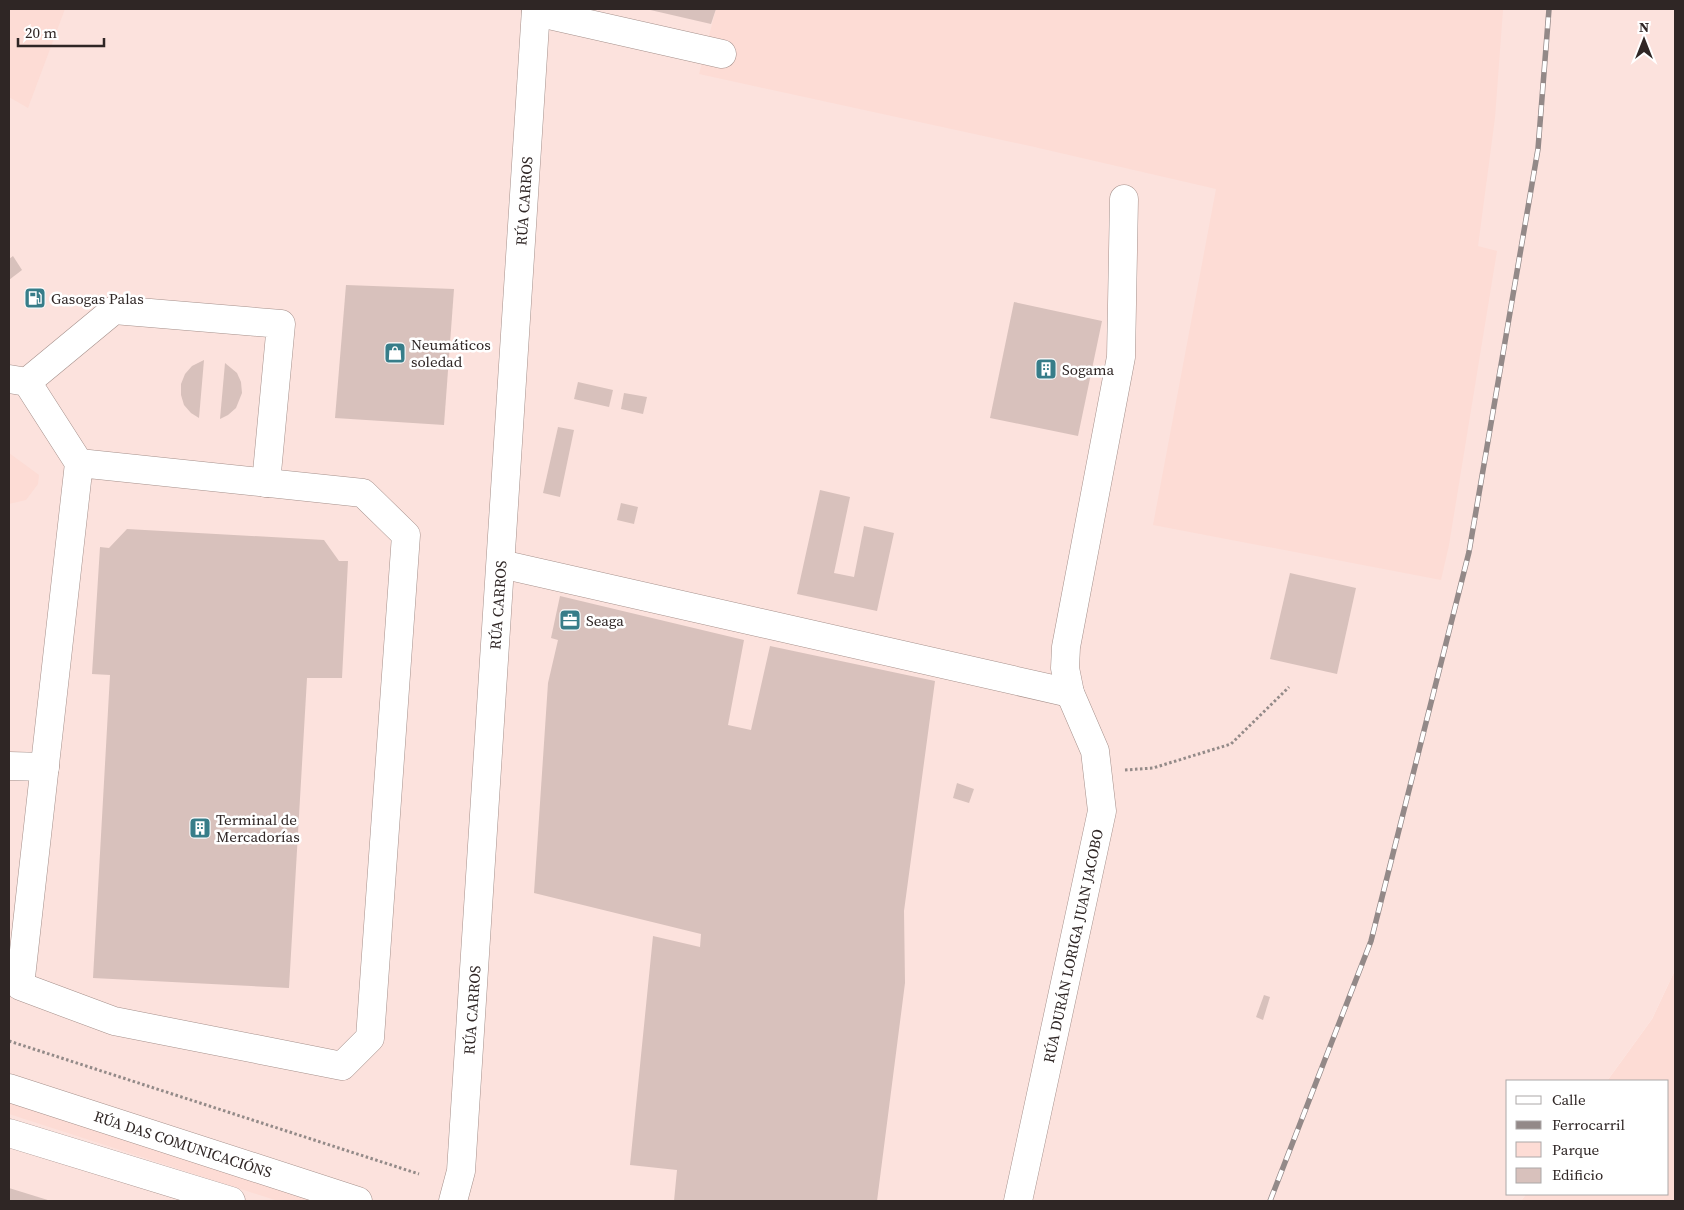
<svg xmlns="http://www.w3.org/2000/svg" width="1684" height="1210" font-family="'Source Serif 4',serif">
  <rect width="100%" height="100%" fill="#fdf3f1"/>
  <path fill="#fce2dd" d="M9,9H1675V970L1652,1019L1607,1081H1508V1194H1526L1521,1201H9Z"/>
  <g fill="#fddcd5">
    <path d="M9,9H65L28,108L9,97Z"/>
    <path d="M716,9L1503,10L1495,118L1478,246L1497,251L1449,545L1441,580L1153,525L1216,189L1030,146L699,74Z"/>
    <path d="M9,453L39,475L38,484L26,500L9,504Z"/>
    <path d="M1675,970V1201H1521L1526,1194H1668V1081H1607L1652,1019Z"/>
    <path d="M9,1102L321,1201H278L9,1114Z"/>
  </g>
  <g fill="#d8c1bc">
    <path d="M646,9H716L711,24Z"/>
    <path d="M13,256L22,270L9,280V259Z"/>
    <path d="M346,285L454,289L444,425L335,418Z"/>
    <path d="M1014,302L1102,321L1078,436L990,418Z"/>
    <path d="M204,360L199,418L191,413L184,405L181,395V384L185,374L192,366Z"/>
    <path d="M225,363L237,373L241,382L242,393L236,408L228,415L220,419Z"/>
    <path d="M578,382L613,390L609,407L574,399Z"/>
    <path d="M624,393L647,397L643,414L621,409Z"/>
    <path d="M558,427L574,430L560,497L543,493Z"/>
    <path d="M820,490L850,497L834,573L854,577L864,526L894,533L877,611L797,594Z"/>
    <path d="M621,503L638,507L634,524L617,520Z"/>
    <path d="M127,529L324,540L339,561H348L342,678H307L289,988L93,978L110,675L92,674L100,547L109,548Z"/>
    <path d="M1290,573L1356,588L1337,674L1270,659Z"/>
    <path d="M560,596L744,640L728,725L751,730L770,646L935,681L904,911L905,983L877,1201H674L677,1170L630,1165L653,936L700,947L701,934L534,893L548,683L558,640L551,638Z"/>
    <path d="M957,783L974,789L969,803L953,798Z"/>
    <path d="M1264,995L1270,997L1263,1020L1256,1017Z"/>
    <path d="M9,1188L51,1201H9Z"/>
  </g>
  <g fill="none" stroke-linecap="round" stroke-linejoin="round">
    <g stroke="#a5908b" stroke-width="29">
      <g id="minor">
        <path d="M536,12L722,54"/>
        <path d="M9,379L27,382L79,463L20,986L114,1021L342,1066L370,1038L406,535L363,493L79,463"/>
        <path d="M27,382L114,310L281,324L266,483"/>
        <path d="M501,564L1070,693"/>
        <path d="M9,766L45,767"/>
        <path d="M9,1088L358,1201"/>
        <path d="M9,1133L231,1201"/>
        <path d="M453,1201L461,1171L536,9"/>
        <path d="M1018,1201L1102,811L1095,751L1070,693L1065,668L1066,647L1121,357L1124,199"/>
      </g>
    </g>
    <g stroke="#938a88" stroke-width="3" stroke-dasharray="2.5 2.5" stroke-linecap="butt">
      <path d="M1125,770L1153,768L1231,744L1289,687"/>
      <path d="M9,1041L419,1174"/>
    </g>
    <use href="#minor" stroke="#fff" stroke-width="28"/>
    <g stroke="#938988" stroke-width="5.5">
      <path id="rail" d="M1270,1201L1371,941L1469,552L1538,149L1549,9"/>
    </g>
    <use href="#rail" stroke="#fff" stroke-width="4" stroke-dasharray="11" stroke-linecap="butt"/>
  </g>
  <defs>
    <g id="fuel-square" transform="scale(1.125)"><rect x="-9" y="-9" width="18" height="18" rx="4" fill="#377d89" stroke="#fff"/><path d="M-5.5-6h7V0h2V4h1.3V-2.5L3-4.5l.8-.8L6-3V5H2.5V1h-1V6h-7ZM-4.2-4.7v3.2H.2V-4.7Z" fill="#fff"/></g>
    <g id="shop-square" transform="scale(1.125)"><rect x="-9" y="-9" width="18" height="18" rx="4" fill="#377d89" stroke="#fff"/><path d="M-5-2.5h2.3a2.7 3.5 0 0 1 5.4 0H5L5.5 6h-11ZM-1.5-2.5h3a1.5 2.3 0 0 0-3 0Z" fill="#fff"/></g>
    <g id="building-square" transform="scale(1.125)"><rect x="-9" y="-9" width="18" height="18" rx="4" fill="#377d89" stroke="#fff"/><path d="M-4-6H4V6H1V3H-1V6H-4ZM-2.5-4.3h1.7v1.8h-1.7ZM.8-4.3h1.7v1.8H.8ZM-2.5-1h1.7V.8h-1.7ZM.8-1h1.7V.8H.8Z" fill="#fff"/></g>
    <g id="office-square" transform="scale(1.125)"><rect x="-9" y="-9" width="18" height="18" rx="4" fill="#377d89" stroke="#fff"/><path d="M-6-3h4V-5.5h4V-3h4V5H-6ZM-1-4.5V-3h2v-1.5ZM-6 0V1H6V0Z" fill="#fff"/></g>
  </defs>
  <g fill-rule="evenodd">
    <use href="#fuel-square" x="35" y="298"/>
    <use href="#shop-square" x="395" y="353"/>
    <use href="#building-square" x="1046" y="369"/>
    <use href="#office-square" x="570" y="620"/>
    <use href="#building-square" x="200" y="828"/>
  </g>
  <g text-anchor="middle" dominant-baseline="central" stroke-width="5" stroke-linejoin="round" paint-order="stroke">
    <g font-size="15" fill="#2f2625" stroke="#fff">
      <text transform="translate(524 201) rotate(-86)">RÚA CARROS</text>
      <text transform="translate(498 605) rotate(-86)">RÚA CARROS</text>
      <text transform="translate(1073 946) rotate(-78)">RÚA DURÁN LORIGA JUAN JACOBO</text>
      <text transform="translate(472 1010) rotate(-86)">RÚA CARROS</text>
      <text transform="translate(183 1144) rotate(18)">RÚA DAS COMUNICACIÓNS</text>
    </g>
    <g font-size="15" fill="#2f2625" stroke="#fff" text-anchor="start">
      <text x="51" y="298">Gasogas Palas</text>
      <text x="411" y="344">Neumáticos<tspan x="411" dy="17">soledad</tspan></text>
      <text x="1062" y="369">Sogama</text>
      <text x="586" y="620">Seaga</text>
      <text x="216" y="819">Terminal de<tspan x="216" dy="17">Mercadorías</tspan></text>
    </g>
  </g>
  <rect width="1684" height="1210" fill="none" stroke="#2f2625" stroke-width="20"/>
  <rect x="1506" y="1080" width="162" height="115" fill="#ffffff" stroke="#aca8a8"/>
  <rect x="1516" y="1096" width="25" height="8" fill="#ffffff" stroke="#aca8a8"/>
  <text x="1552" y="1105" font-size="15" fill="#2f2625">Calle</text>
  <rect x="1516" y="1121" width="25" height="8" fill="#938988" stroke="#aca8a8"/>
  <text x="1552" y="1130" font-size="15" fill="#2f2625">Ferrocarril</text>
  <rect x="1516" y="1142" width="25" height="15" fill="#fddcd5" stroke="#aca8a8"/>
  <text x="1552" y="1155" font-size="15" fill="#2f2625">Parque</text>
  <rect x="1516" y="1168" width="25" height="15" fill="#d8c1bc" stroke="#aca8a8"/>
  <text x="1552" y="1180" font-size="15" fill="#2f2625">Edificio</text>
  <g transform="translate(1644 40)" stroke="#ffffff" stroke-width="4" paint-order="stroke">
  <path d="M0-4L9 19L0 12L-9 19Z" fill="#2f2625"/>
  <text y="-8" font-size="14" font-weight="bold" text-anchor="middle" fill="#2f2625">N</text>
  </g>
  <path d="M18 38v8h86v-8" fill="none" stroke="#2f2625" stroke-width="2.5"/>
  <text x="25" y="38" font-size="15" fill="#2f2625" stroke="#ffffff" stroke-width="4" paint-order="stroke">20 m</text>
</svg>
